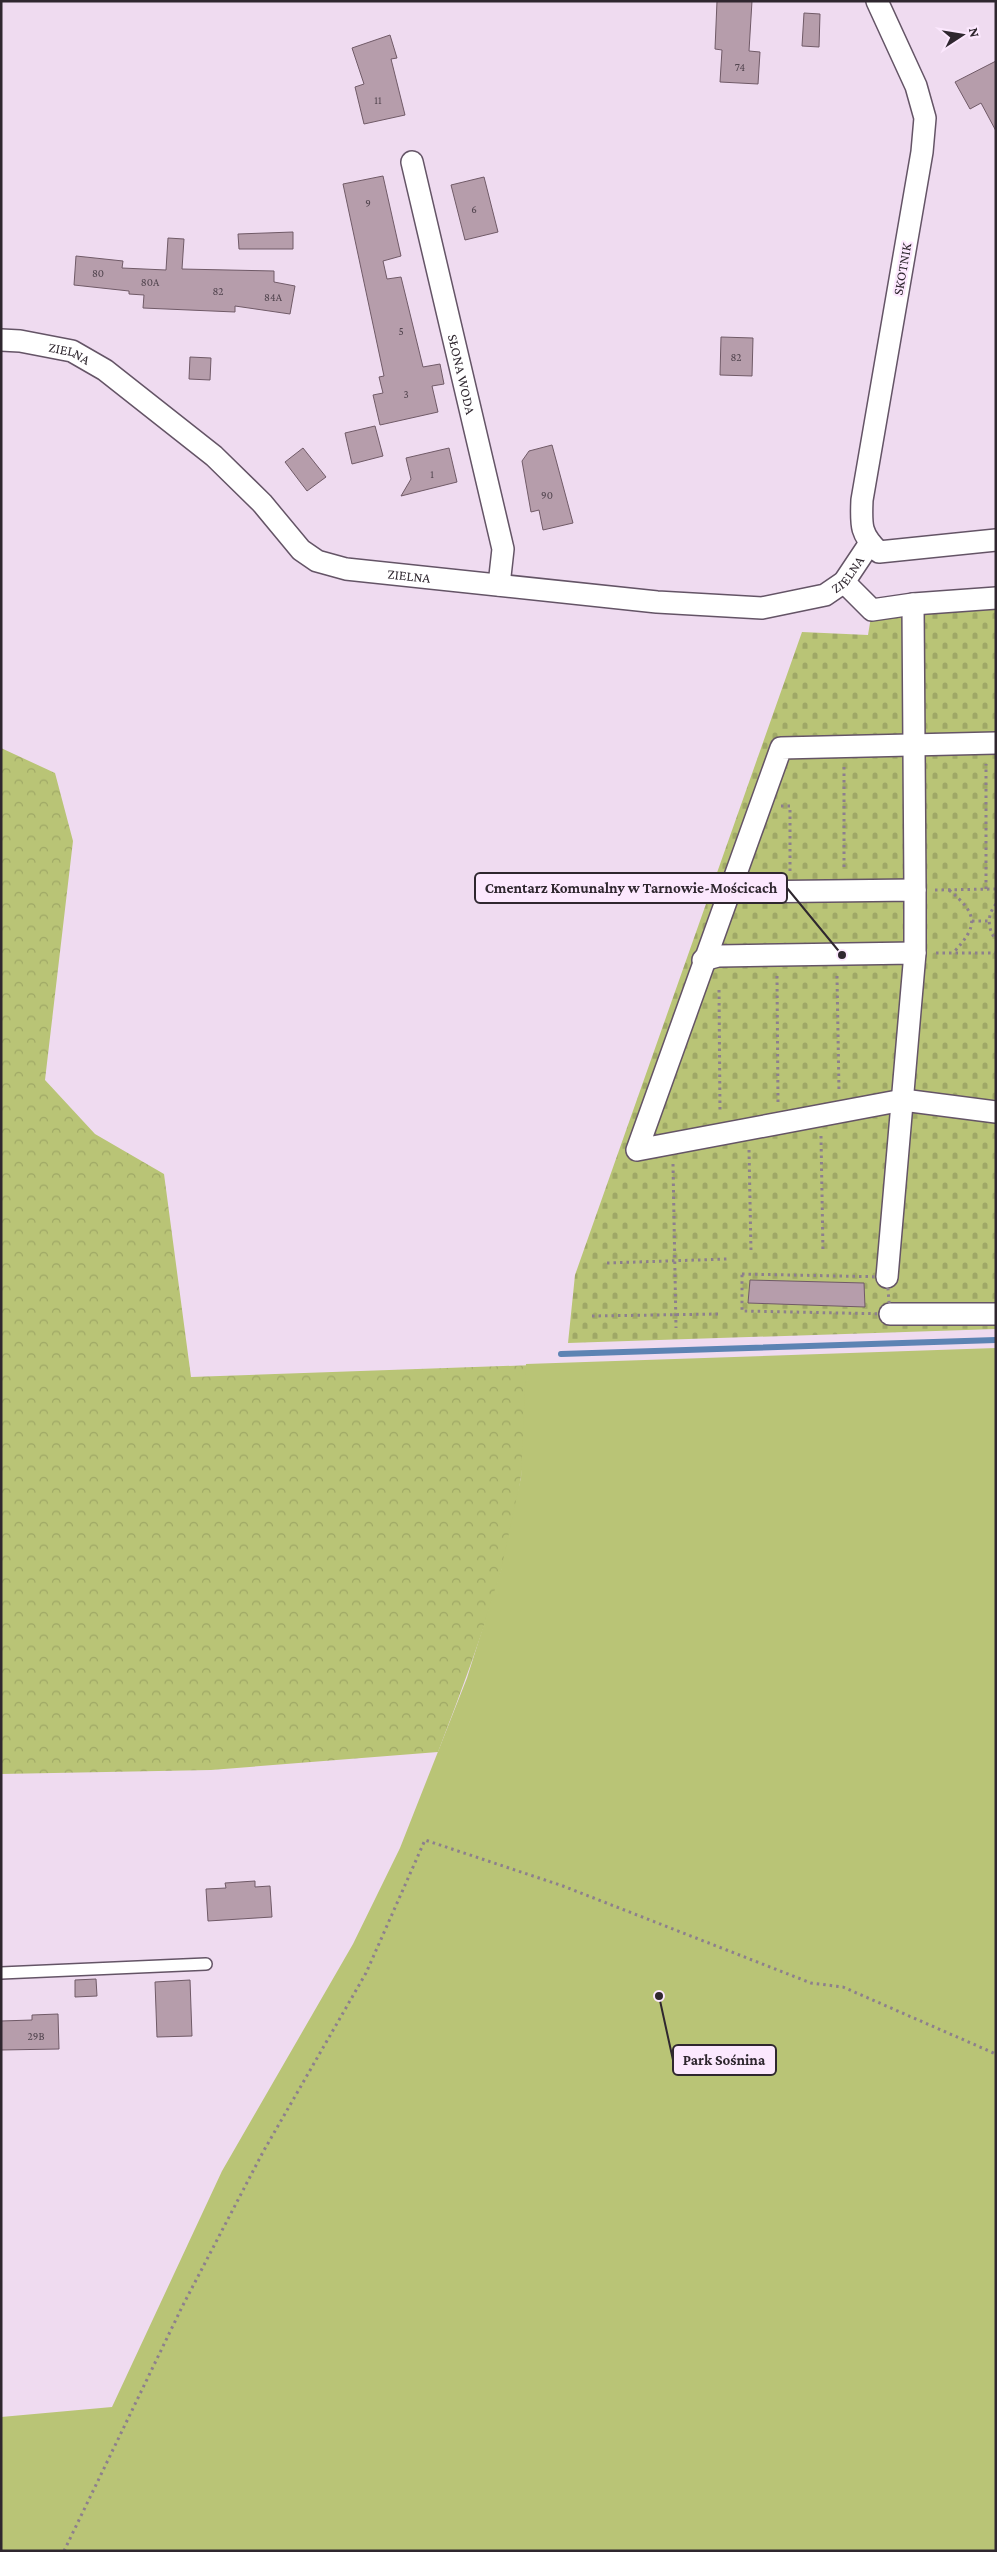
<svg xmlns="http://www.w3.org/2000/svg" width="997" height="2552" font-family="'Crimson Pro',serif">
  <defs>
    <pattern id="forest-crowns" width="20" height="18" patternUnits="userSpaceOnUse" patternTransform="scale(1.25)"><rect width="20" height="18" fill="#b9c476"/><path d="M2 6a3 3 0 1 1 6 0M12 15a3 3 0 1 1 6 0" fill="none" stroke="#9fa866"/></pattern>
    <pattern id="cemetery-stones" width="16" height="16" patternUnits="userSpaceOnUse" patternTransform="scale(1.25)"><rect width="16" height="16" fill="#b9c476"/><path d="M2 7V4a2 2 0 0 1 4 0v3zM10 15v-3a2 2 0 0 1 4 0v3z" fill="#9fa866"/></pattern>
  </defs>
  <rect width="100%" height="100%" fill="#efdbf0"/>
  <path fill="url(#forest-crowns)" d="M1,748L55,773L73,841L45,1080L95,1134L164,1174L191,1377L535,1365C527,1434 520,1505 501,1572C483,1633 461,1692 438,1752L211,1770L1,1774Z"/>
  <path fill="url(#cemetery-stones)" d="M996,588V1329L568,1343L575,1275L802,632L868,635L874,598Z"/>
  <path fill="#b9c476" d="M996,1348V2551H1V2417L112,2407L222,2171L353,1944L400,1848L467,1678L501,1570L521,1477L526,1364Z"/>
  <g fill="none" stroke-linecap="round" stroke-linejoin="round">
    <path stroke="#5c83b3" stroke-width="6" d="M561,1354L996,1340"/>
  </g>
  <g fill="#b69dab" stroke="#705a67">
    <path d="M717,1H752L749,51L760,52L758,84L720,82L722,50L715,49Z"/>
    <path d="M804,13L820,14L819,47L802,46Z"/>
    <path d="M390,35L397,58L391,59L405,115L364,124L355,87L364,84L352,48Z"/>
    <path d="M996,61V131L981,103L970,109L955,82Z"/>
    <path d="M383,176L401,256L383,261L387,279L401,277L423,367L440,364L444,384L432,386L438,412L380,425L373,395L383,393L379,377L384,376L343,184Z"/>
    <path d="M484,177L498,232L465,240L451,185Z"/>
    <path d="M293,232V249H239L238,234Z"/>
    <path d="M168,238L184,239L182,269L274,271V282L295,286L290,314L235,306V312L143,308L144,295L129,294V291L74,285L76,256L123,261L122,268L166,270Z"/>
    <path d="M721,337L753,338L752,376L720,375Z"/>
    <path d="M190,357L211,358L210,380L189,379Z"/>
    <path d="M375,426L383,456L352,464L345,433Z"/>
    <path d="M552,445L573,523L543,530L539,510L531,512L522,461L529,451Z"/>
    <path d="M303,448L326,477L307,491L285,462Z"/>
    <path d="M449,448L457,482L401,496L411,479L406,458Z"/>
    <path d="M750,1280L864,1283L865,1307L748,1303Z"/>
    <path d="M255,1881V1887L270,1886L272,1917L208,1921L206,1889L226,1888L225,1883Z"/>
    <path d="M96,1979L97,1996L75,1997V1980Z"/>
    <path d="M190,1980L192,2036L157,2037L155,1982Z"/>
    <path d="M58,2014L59,2049L1,2050V2021L32,2020V2015Z"/>
  </g>
  <g fill="none" stroke-linecap="round" stroke-linejoin="round">
    <g stroke="#645466" stroke-width="14">
      <path id="lane" d="M1,1973L206,1964"/>
    </g>
    <g stroke="#645466" stroke-width="24">
      <g id="street">
        <path d="M877,1L916,86L925,118L922,152L862,500C861,525 860,534 879,552L996,540"/>
        <path id="s1" d="M412,162L503,549L499,585"/>
        <path id="s2" d="M1,340L20,341L72,351L105,370L214,456L262,503L301,550L317,561L346,569L657,602L762,608L825,595L844,582L870,543"/>
        <path d="M844,582L872,610L913,604L996,598"/>
        <path d="M913,604L915,890"/>
        <path d="M996,743L781,748L637,1150L903,1100L996,1112"/>
        <path d="M728,892L915,890V953"/>
        <path d="M703,960L718,956L915,953L887,1277"/>
        <path d="M890,1314H996"/>
      </g>
    </g>
    <g stroke="#8d7f8d" stroke-width="3" stroke-dasharray="2.5 4" stroke-linecap="butt">
      <path d="M844,767V871"/>
      <path d="M781,806H790V871"/>
      <path d="M986,889V764"/>
      <path d="M935,890L996,889"/>
      <path d="M949,890C979,915 978,926 953,953"/>
      <path d="M996,904C987,915 987,928 996,940"/>
      <path d="M972,921H989"/>
      <path d="M936,953H996"/>
      <path d="M777,976L778,1103"/>
      <path d="M837,976L839,1092"/>
      <path d="M719,990L720,1113"/>
      <path d="M821,1136L823,1252"/>
      <path d="M749,1150L751,1252"/>
      <path d="M673,1164L676,1328"/>
      <path d="M607,1263L727,1259"/>
      <path d="M742,1274L887,1277L890,1314L742,1311Z"/>
      <path d="M592,1316L718,1314"/>
      <path d="M64,2551L182,2307L263,2152L366,1973L425,1840L563,1886L811,1983L843,1987L996,2054"/>
    </g>
    <use href="#lane" stroke="#fff" stroke-width="11"/>
    <use href="#street" stroke="#fff" stroke-width="21"/>
  </g>
  <g text-anchor="middle" dominant-baseline="central" stroke-width="4.5" stroke-linejoin="round" paint-order="stroke">
    <g font-size="11" fill="#51444e">
      <text x="740" y="67">74</text>
      <text x="378" y="100">11</text>
      <text x="368" y="203">9</text>
      <text x="474" y="209">6</text>
      <text x="98" y="273">80</text>
      <text x="150" y="282">80A</text>
      <text x="218" y="291">82</text>
      <text x="273" y="297">84A</text>
      <text x="401" y="331">5</text>
      <text x="736" y="357">82</text>
      <text x="406" y="394">3</text>
      <text x="432" y="474">1</text>
      <text x="547" y="495">90</text>
      <text x="36" y="2036">29B</text>
    </g>
    <g font-size="14" fill="#2f272f" stroke="#fce8fe">
      <text transform="translate(902 269) rotate(-80)">SKOTNIK</text>
      <text stroke="none"><textPath href="#s2" startOffset="70">ZIELNA</textPath></text>
      <text stroke="none"><textPath href="#s1" startOffset="218">SŁONA WODA</textPath></text>
      <text stroke="none"><textPath href="#s2" startOffset="940">ZIELNA</textPath></text>
      <text stroke="none"><textPath href="#s2" startOffset="490">ZIELNA</textPath></text>
    </g>
  </g>
  <path fill="none" stroke="#2f272f" stroke-width="2" d="M842 955L787 888M659 1996L673 2060"/>
  <g fill="#2f272f" stroke="#fce8fe" stroke-width="2">
    <circle cx="842" cy="955" r="5"/>
    <circle cx="659" cy="1996" r="5"/>
  </g>
  <g fill="#fce8fe" stroke="#2f272f" stroke-width="2">
    <rect x="475" y="873" width="312" height="30" rx="5"/>
    <rect x="673" y="2045" width="103" height="30" rx="5"/>
  </g>
  <g font-size="15" text-anchor="middle" font-weight="bold" fill="#2f272f">
    <text x="631" y="893">Cmentarz Komunalny w Tarnowie-Mościcach</text>
    <text x="724" y="2065">Park Sośnina</text>
  </g>
  <rect width="997" height="2552" fill="none" stroke="#2f272f" stroke-width="5"/>
  <g transform="translate(962 35) rotate(78)" stroke="#fce8fe" stroke-width="4" paint-order="stroke">
  <path d="M0-4L9 19L0 12L-9 19Z" fill="#2f272f"/>
  <text y="-8" font-size="14" font-weight="bold" text-anchor="middle" fill="#2f272f">N</text>
  </g>
</svg>
